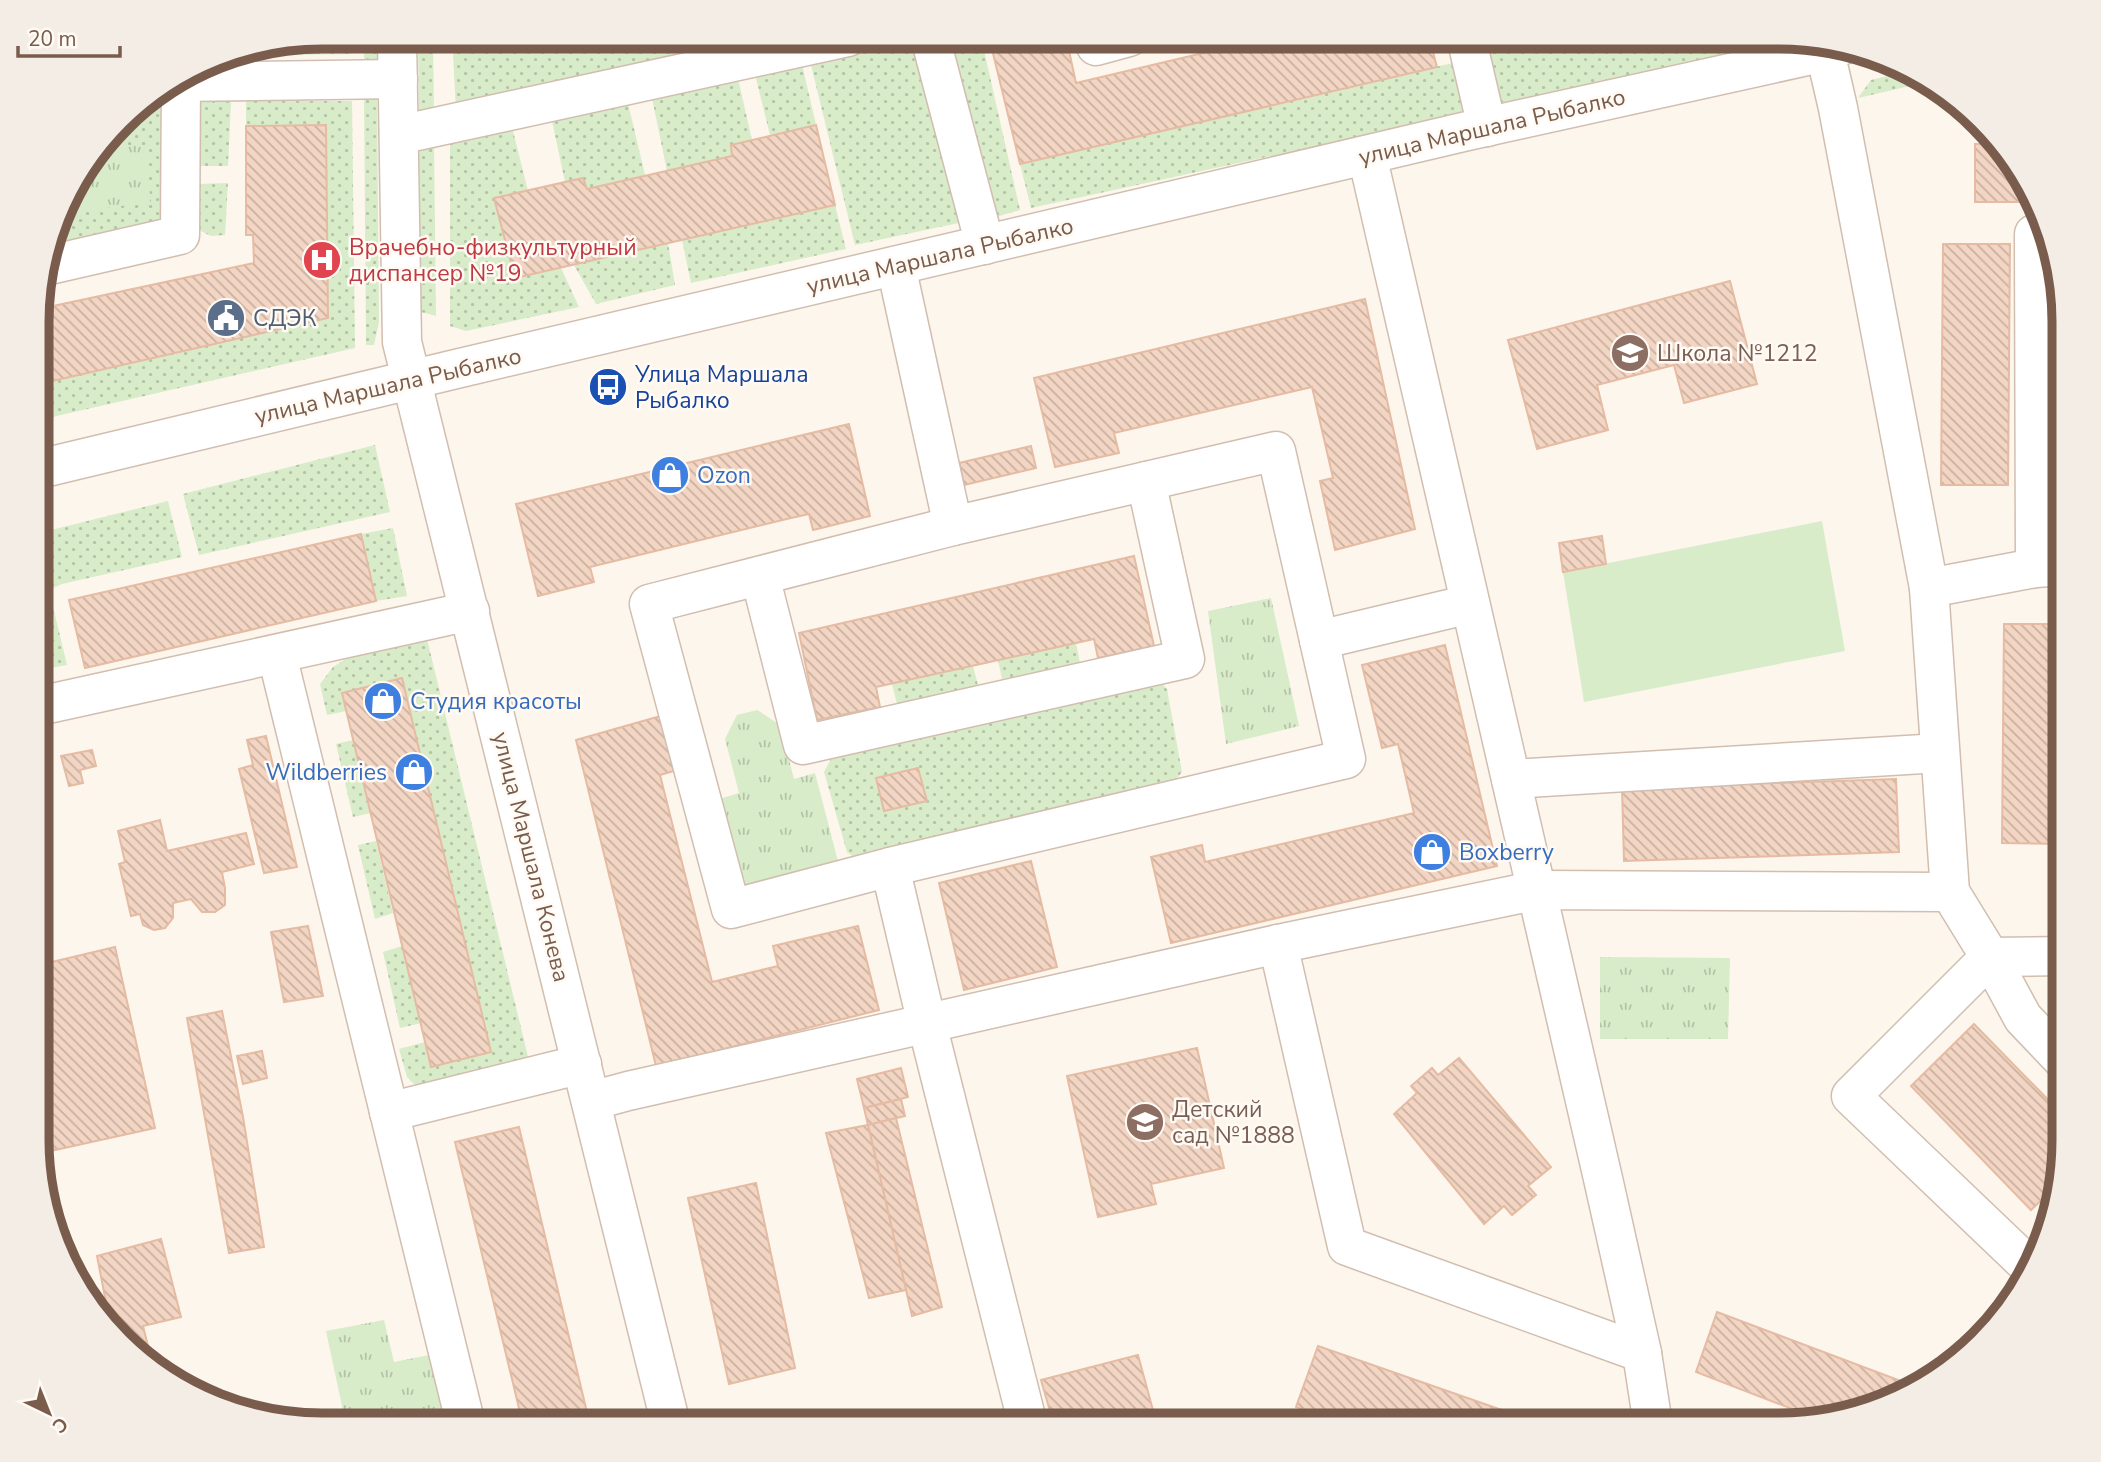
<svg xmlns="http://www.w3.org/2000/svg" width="2101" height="1462" font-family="'Nunito Sans',sans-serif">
  <defs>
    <pattern id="grass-dots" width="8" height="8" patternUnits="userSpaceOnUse" patternTransform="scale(1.75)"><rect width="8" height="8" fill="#d8ecc9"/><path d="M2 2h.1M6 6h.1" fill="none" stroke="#b4c2a5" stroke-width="1.8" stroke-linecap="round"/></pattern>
    <pattern id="park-tufts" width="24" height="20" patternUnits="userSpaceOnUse" patternTransform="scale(1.75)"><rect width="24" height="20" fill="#d8ecc9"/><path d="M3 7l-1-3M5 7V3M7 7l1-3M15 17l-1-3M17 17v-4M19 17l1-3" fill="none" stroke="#b4c2a5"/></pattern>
    <pattern id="building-back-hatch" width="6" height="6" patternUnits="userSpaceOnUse" patternTransform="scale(1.75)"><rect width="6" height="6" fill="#f3d5c3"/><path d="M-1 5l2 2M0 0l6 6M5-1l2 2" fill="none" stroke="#cab0a1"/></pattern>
  </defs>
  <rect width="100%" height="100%" fill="#fdf6ec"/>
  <g fill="url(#grass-dots)">
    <path d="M322,37H351V54L284,55V44Z"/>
    <rect x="364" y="37" width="13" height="27"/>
    <path d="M418,37H433L434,112L419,117Z"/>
    <path d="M457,37H782L456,110L453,54Z"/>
    <path d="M946,37H981L1020,210L996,217Z"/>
    <path d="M1570,37H1797L1799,38L1496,105L1483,55Z"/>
    <path d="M890,42L916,43L963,222L855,245L809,57Z"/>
    <path d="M801,60L816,125L770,135L754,70Z"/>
    <path d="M1457,62L1469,113L1031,208L1020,164Z"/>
    <path d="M1908,71L1927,82L1858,98L1871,80Z"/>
    <path d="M737,74L752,140L731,145L732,156L667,171L651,93Z"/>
    <path d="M169,91L168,227L49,254L66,195L134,108L159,92Z"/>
    <path d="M377,93L379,322L374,345H366L364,94Z"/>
    <path d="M627,99L645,175L587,189L583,178L565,182L551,116Z"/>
    <path d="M196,101H231L228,166H197Z"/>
    <path d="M246,101H352L355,348L39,420V384L328,318L326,125L246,126Z"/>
    <path d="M511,123L528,191L515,278L561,268L579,307L466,331L450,326V139Z"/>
    <path d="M426,144H434L436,316L421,312L419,153Z"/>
    <path d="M228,183L225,235L211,236L197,229V184Z"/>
    <path d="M835,205L846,249L691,283L682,240Z"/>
    <path d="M668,243L675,285L596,304L574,265Z"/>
    <path d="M375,445L390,512L199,555L183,494Z"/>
    <path d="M168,501L182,557L62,584L49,590L67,665L39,670V533Z"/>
    <path d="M393,528L407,596L376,601L361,534Z"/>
    <path d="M427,639L530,1065L416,1086L407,1077L399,1049L425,1042L431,1066L491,1052L402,679L342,693L346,711L327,715L320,684L333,667L349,657Z"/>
    <path d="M1076,643L1080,663L1002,679L998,660Z"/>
    <path d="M973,666L978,685L897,704L892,684Z"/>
    <path d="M1159,681L1167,689L1182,772L1174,782L858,860L847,852L824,772L832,757Z"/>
    <path d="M353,740L371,813L353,817L336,744Z"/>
    <path d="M376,841L393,913L375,919L358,845Z"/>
    <path d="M402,946L421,1023L400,1028L383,952Z"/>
  </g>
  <g fill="url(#park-tufts)">
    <path d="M144,145L151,202L61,214L66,195L101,150Z"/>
    <path d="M1271,598L1299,726L1226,744L1208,611Z"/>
    <path d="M757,710L780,725L794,779L815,773L839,865L743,890L719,799L739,793L725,739L737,715Z"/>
    <path d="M1600,957L1730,958L1728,1039H1600Z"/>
    <path d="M384,1320L394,1362L439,1353L455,1425H346L326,1331Z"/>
  </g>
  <path fill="#d8ecc9" d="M1822,521L1845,651L1584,702L1563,572Z"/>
  <g fill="url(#building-back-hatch)" stroke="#e6bba3" stroke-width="2">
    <path d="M989,37H1066L1076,83L1271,37H1429L1437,67L1020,164Z"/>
    <path d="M326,125L328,318L39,384V296L51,294L53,306L254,263L253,235H246V126Z"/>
    <path d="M816,125L835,205L515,278L494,198L583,178L587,189L732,156L731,145Z"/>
    <path d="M1975,144H1995L2026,180L2033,202H1975Z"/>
    <path d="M1943,244H2010L2008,485H1941Z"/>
    <path d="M1730,281L1757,384L1684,403L1674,365L1597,385L1608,430L1537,449L1508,340Z"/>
    <path d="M1365,299L1415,529L1335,550L1320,481L1333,478L1312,387L1114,433L1119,453L1055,467L1034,378Z"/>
    <path d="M849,424L870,516L813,530L809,514L791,518L590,567L594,582L538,596L516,504Z"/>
    <path d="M1031,446L1036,468L964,485L959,463Z"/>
    <path d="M361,534L376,601L85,668L69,600Z"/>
    <path d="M1602,536L1606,564L1563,572L1559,543Z"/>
    <path d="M1134,556L1154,646L1098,658L1094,639L876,687L880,707L817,720L799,633Z"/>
    <path d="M2004,624H2064V844L2002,843Z"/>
    <path d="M1445,645L1497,866L1171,943L1151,857L1202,845L1205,862L1414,813L1398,744L1382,748L1362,665Z"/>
    <path d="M402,678L491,1052L431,1067L342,693Z"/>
    <path d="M664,715L677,770L660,775L712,982L778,966L773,946L858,926L879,1010L656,1066L576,740Z"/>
    <path d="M266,736L297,867L264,873L239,769L253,765L247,740Z"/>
    <path d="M92,750L96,766L80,770L83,783L69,786L61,756Z"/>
    <path d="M918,768L927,801L884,811L876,778Z"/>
    <path d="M1896,779L1899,852L1624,861L1622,788Z"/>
    <path d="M160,820L167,851L246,833L254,864L222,872L225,888V905L215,912H202L191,899L173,903V918L165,928L154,930L143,925L140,914L131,916L119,864L125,862L118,831Z"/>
    <path d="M1031,861L1057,967L964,990L939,883Z"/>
    <path d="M308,926L323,996L284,1002L271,932Z"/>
    <path d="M115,947L155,1128L46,1152L39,1122V965Z"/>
    <path d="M222,1011L243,1117L264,1247L229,1253L187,1018Z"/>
    <path d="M1974,1024L2064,1116V1158L2059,1183L2031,1210L1911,1086Z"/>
    <path d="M1197,1048L1224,1168L1151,1184L1156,1204L1098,1217L1067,1076Z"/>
    <path d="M262,1051L267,1078L243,1084L237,1056Z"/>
    <path d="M1459,1058L1551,1167L1528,1186L1536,1195L1512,1215L1504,1206L1484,1224L1394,1114L1417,1093L1411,1086L1432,1068L1438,1075Z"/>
    <path d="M901,1068L908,1097L864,1108L857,1079Z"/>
    <path d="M901,1099L905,1116L868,1125L864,1108Z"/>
    <path d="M896,1118L942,1307L912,1316L868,1125Z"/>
    <path d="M868,1125L906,1290L869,1298L826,1133Z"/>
    <path d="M519,1127L590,1425H523L455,1142Z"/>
    <path d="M756,1183L795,1368L729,1384L688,1198Z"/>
    <path d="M161,1239L181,1317L143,1326L154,1370L149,1367L110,1323L97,1256Z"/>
    <path d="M1717,1312L1917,1387L1906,1396L1813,1417L1696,1372Z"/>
    <path d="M1318,1346L1545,1425H1349L1296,1407Z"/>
    <path d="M1138,1355L1157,1425H1054L1041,1380Z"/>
    <path d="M971,1412L973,1425H911Z"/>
  </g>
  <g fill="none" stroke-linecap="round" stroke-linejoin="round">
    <g stroke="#d1beb0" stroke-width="41">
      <g id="minor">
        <path d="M397,37L402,342L671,1425"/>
        <path d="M930,37L985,245"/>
        <path d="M1094,37L1096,46L1129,37"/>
        <path d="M1466,37L1487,127"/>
        <path d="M1825,52L1838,108L1929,588L1950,892L1990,957L2064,956"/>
        <path d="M175,82L398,79"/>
        <path d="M399,135L848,37"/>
        <path d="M1367,155L1604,1183L1642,1353L1653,1425"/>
        <path d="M45,266L180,235L181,78"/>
        <path d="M896,266L953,526"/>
        <path d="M1276,451L1346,759L890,867L731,909L649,604L953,526Z"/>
        <path d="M39,469L456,369L1463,132L1825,52L1841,46"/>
        <path d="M2035,568L2034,234H2043"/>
        <path d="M760,576L803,745L1185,659L1146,481"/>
        <path d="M1929,588L2035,568L2064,566"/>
        <path d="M1319,640L1470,604"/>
        <path d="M277,655L466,1425"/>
        <path d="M39,706L470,611"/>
        <path d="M1511,779L1940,753"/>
        <path d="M890,867L927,1024L1028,1425"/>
        <path d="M1278,944L1347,1246L1642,1353"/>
        <path d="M591,1101L628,1091L1278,944L1538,890L1950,892"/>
        <path d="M389,1112L582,1064"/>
        <path d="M2030,1267L1851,1096L1990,957L2023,1018L2064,1061"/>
      </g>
    </g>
    <use href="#minor" stroke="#fff" stroke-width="38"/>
  </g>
  <defs>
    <g id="hospital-disc" transform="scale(2.0125)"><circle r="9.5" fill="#e0444e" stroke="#fffaf3"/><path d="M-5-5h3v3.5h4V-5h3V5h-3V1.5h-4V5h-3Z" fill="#fff"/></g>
    <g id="civic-disc" transform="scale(2.0125)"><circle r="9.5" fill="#5c6f8a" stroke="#fffaf3"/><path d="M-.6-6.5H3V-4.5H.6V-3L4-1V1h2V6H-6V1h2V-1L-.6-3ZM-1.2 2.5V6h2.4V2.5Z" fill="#fff"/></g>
    <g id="school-disc" transform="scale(2.0125)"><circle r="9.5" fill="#8d6e63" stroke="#fffaf3"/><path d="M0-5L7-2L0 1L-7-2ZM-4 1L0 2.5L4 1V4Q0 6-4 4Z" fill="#fff"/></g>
    <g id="bus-disc" transform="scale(2.0125)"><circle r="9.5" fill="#1a4fb4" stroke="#fffaf3"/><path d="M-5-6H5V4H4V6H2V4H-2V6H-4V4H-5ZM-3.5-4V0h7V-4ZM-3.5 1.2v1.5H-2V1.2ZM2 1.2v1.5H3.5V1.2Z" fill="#fff"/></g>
    <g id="shop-disc" transform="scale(2.0125)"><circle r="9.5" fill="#3f7fe0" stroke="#fffaf3"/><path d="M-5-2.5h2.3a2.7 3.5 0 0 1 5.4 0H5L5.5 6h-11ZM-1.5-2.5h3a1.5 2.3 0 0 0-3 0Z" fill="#fff"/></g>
  </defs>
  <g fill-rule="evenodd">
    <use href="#hospital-disc" x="322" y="260"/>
    <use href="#civic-disc" x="226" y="318"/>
    <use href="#school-disc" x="1630" y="353"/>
    <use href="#bus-disc" x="608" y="387"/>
    <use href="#shop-disc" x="670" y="475"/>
    <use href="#shop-disc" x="383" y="701"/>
    <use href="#shop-disc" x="414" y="772"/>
    <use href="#shop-disc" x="1432" y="852"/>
    <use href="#school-disc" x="1145" y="1122"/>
  </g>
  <g text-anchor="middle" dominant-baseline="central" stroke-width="5" stroke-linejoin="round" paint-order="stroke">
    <g font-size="23" fill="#7a5c4d" stroke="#fffaf3">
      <text transform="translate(1492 127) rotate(-13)">улица Маршала Рыбалко</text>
      <text transform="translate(940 256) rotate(-13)">улица Маршала Рыбалко</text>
      <text transform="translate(388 386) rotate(-13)">улица Маршала Рыбалко</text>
      <text transform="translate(531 857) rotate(76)">улица Маршала Конева</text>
    </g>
    <g font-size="23" fill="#be3a42" stroke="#fffaf3" text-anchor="start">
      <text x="349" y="247">Врачебно-физкультурный<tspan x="349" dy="26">диспансер №19</tspan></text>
    </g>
    <g font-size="23" fill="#4e5e75" stroke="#fffaf3" text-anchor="start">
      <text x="253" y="318">СДЭК</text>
    </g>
    <g font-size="23" fill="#785e54" stroke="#fffaf3" text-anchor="start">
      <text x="1657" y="353">Школа №1212</text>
      <text x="1172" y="1109">Детский<tspan x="1172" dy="26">сад №1888</tspan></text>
    </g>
    <g font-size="23" fill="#164399" stroke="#fffaf3" text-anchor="start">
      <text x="635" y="374">Улица Маршала<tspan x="635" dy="26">Рыбалко</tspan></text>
    </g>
    <g font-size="23" fill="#366cbe" stroke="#fffaf3" text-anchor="start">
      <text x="697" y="475">Ozon</text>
      <text x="410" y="701">Студия красоты</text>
      <text x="387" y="772" text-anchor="end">Wildberries</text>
      <text x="1459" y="852">Boxberry</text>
    </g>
  </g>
  <path d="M0 0H2101V1462H0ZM322 49H1779A273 273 0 0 1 2052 322V1140A273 273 0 0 1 1779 1413H322A273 273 0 0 1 49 1140V322A273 273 0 0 1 322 49Z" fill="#f4ede6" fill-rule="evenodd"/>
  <path fill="none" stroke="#7a5c4d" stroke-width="9" d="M322 49H1779A273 273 0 0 1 2052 322V1140A273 273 0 0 1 1779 1413H322A273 273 0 0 1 49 1140V322A273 273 0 0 1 322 49Z"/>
  <g transform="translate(49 1413) rotate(137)" stroke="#fffaf3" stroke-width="5" paint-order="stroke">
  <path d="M0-5L12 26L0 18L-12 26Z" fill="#7a5c4d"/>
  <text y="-10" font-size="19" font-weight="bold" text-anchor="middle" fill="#7a5c4d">С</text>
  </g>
  <path d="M18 46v10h102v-10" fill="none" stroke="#7a5c4d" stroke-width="3.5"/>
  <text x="28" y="46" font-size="21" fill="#7a5c4d" stroke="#fffaf3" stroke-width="5" paint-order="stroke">20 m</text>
</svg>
